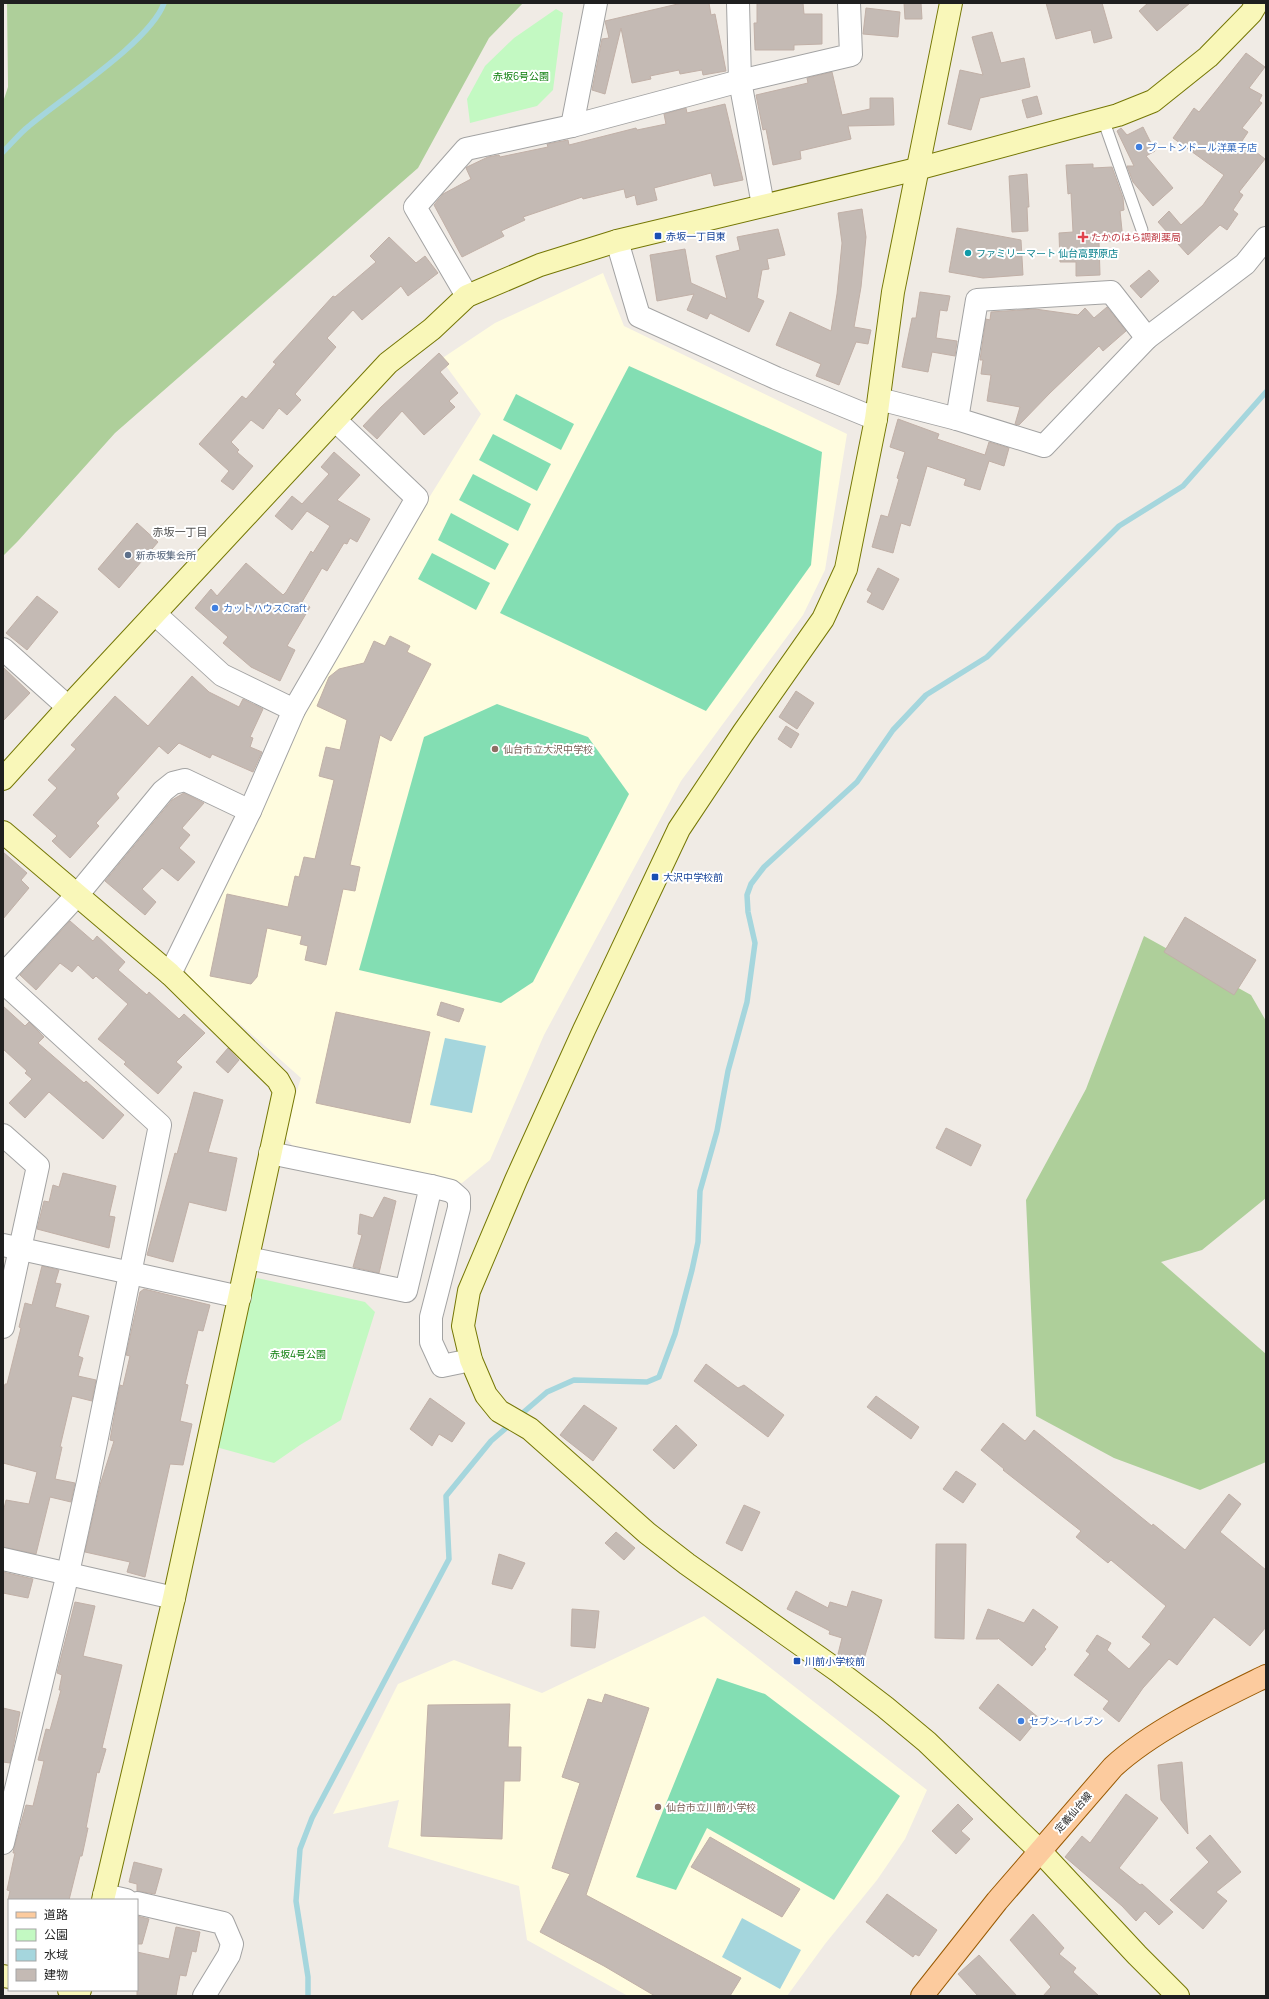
<svg xmlns="http://www.w3.org/2000/svg" width="1269" height="1999" font-family="Manrope,'Noto Sans JP',sans-serif">
  <rect width="100%" height="100%" fill="#f0ebe5"/>
  <g fill="#fffcdf">
    <path d="M603,273L624,326L847,434L825,570L803,615L681,781L544,1035L490,1160L462,1183L294,1148L283,1134L301,1078L187,977L185,964L316,680L481,414L441,359L495,323Z"/>
    <path d="M704,1616L927,1790L905,1839L877,1880L825,1944L787,1996H628L527,1940L519,1886L388,1847L399,1800L333,1814L398,1684L454,1660L542,1693Z"/>
  </g>
  <g fill="#aecf9a">
    <path d="M7,3H523L489,38L418,168L115,433L18,541L3,556V102L8,87Z"/>
    <path d="M1144,936L1251,995L1266,1021V1198L1202,1250L1161,1262L1266,1354V1462L1200,1490L1114,1458L1036,1416L1026,1200L1086,1089Z"/>
  </g>
  <g fill="#c3f9c2">
    <path d="M556,9L563,13L553,90L537,106L470,123L467,99L485,66L514,38Z"/>
    <path d="M257,1278L365,1302L375,1312L341,1420L300,1445L274,1463L216,1447L249,1286Z"/>
  </g>
  <g fill="#83deb3">
    <path d="M629,366L822,452L811,565L706,711L500,613Z"/>
    <path d="M516,394L574,424L561,450L503,420Z"/>
    <path d="M493,434L551,464L537,491L479,460Z"/>
    <path d="M473,474L531,504L518,531L459,500Z"/>
    <path d="M451,513L509,544L495,570L438,540Z"/>
    <path d="M432,553L490,583L476,610L418,579Z"/>
    <path d="M497,704L588,737L629,794L533,982L501,1003L359,970L424,737Z"/>
    <path d="M717,1678L765,1694L900,1796L834,1900L707,1828L676,1890L636,1877Z"/>
  </g>
  <g fill="#a5d6dd">
    <path d="M445,1038L486,1046L472,1113L430,1105Z"/>
    <path d="M742,1918L801,1950L780,1989L722,1957Z"/>
  </g>
  <g fill="none" stroke-linecap="round" stroke-linejoin="round">
    <g stroke="#a5d6dd" stroke-width="5.5">
      <path d="M3,152C12,143 20,133 29,126C62,98 151,41 164,3"/>
      <path d="M518,1417L547,1392L574,1380L647,1382L659,1377L675,1334L692,1270L698,1242L700,1191L717,1131L728,1071L747,1002L755,943L748,912L747,895L751,884L764,867L857,782L893,730L926,695L987,657L1119,526L1183,486L1266,392"/>
      <path d="M308,1996V1977L296,1901L300,1849L312,1818L449,1559L446,1496L491,1441L512,1423"/>
    </g>
  </g>
  <g fill="#c4bab4" stroke="#c1b0a7">
    <path d="M682,3H709L711,15L715,14L726,71L703,75L702,70L680,74L679,70L650,76L651,79L632,83L621,28L605,94L592,90L602,39L609,38L605,21Z"/>
    <path d="M757,3H803L804,14H822V44L794,45V50H755L754,23H757Z"/>
    <path d="M904,3H921L922,19H905Z"/>
    <path d="M1046,3H1102L1112,38L1094,43L1091,30L1056,39Z"/>
    <path d="M1148,3H1190L1157,31L1139,11Z"/>
    <path d="M866,8L900,12L898,37L863,34Z"/>
    <path d="M992,32L1001,63L1024,58L1030,87L980,98L971,130L948,124L960,70L983,75L972,37Z"/>
    <path d="M1246,53L1265,67L1249,88L1262,95L1259,101L1262,103L1242,128L1248,132L1242,141L1265,159L1239,192L1243,195L1233,210L1238,214L1227,230L1220,225L1188,255L1158,222L1169,211L1181,225L1203,205L1224,175L1173,138L1194,108L1199,112Z"/>
    <path d="M832,72L842,115L870,109V98H893L894,125L848,126L851,139L800,151L801,159L773,165L766,129L763,130L756,95L808,83L807,78Z"/>
    <path d="M1037,96L1042,114L1027,118L1022,100Z"/>
    <path d="M725,104L743,180L714,186L711,173L654,188L657,200L637,205L635,195L626,198L624,189L583,199L582,197L523,217L525,220L501,231L504,236L462,257L434,205L443,194L471,179L466,168L467,167L488,157L499,155L500,157L548,147L547,144L568,140L569,145L636,128L637,130L666,124L664,114L686,108L687,113Z"/>
    <path d="M1143,127L1155,151L1146,156L1173,188L1153,206L1133,182L1127,166H1134L1117,131L1121,128L1127,135Z"/>
    <path d="M1093,164V168L1112,167L1123,198L1124,210L1120,211L1123,240L1099,242L1100,275L1076,276V262H1060L1059,233L1073,232L1071,193L1068,194L1066,165Z"/>
    <path d="M1027,174L1029,207H1027L1028,231L1012,232L1009,176Z"/>
    <path d="M862,209L866,237L861,287L854,327L871,330L868,344L856,342L839,385L816,376L821,364L776,345L790,312L831,331L837,294L842,243L838,213Z"/>
    <path d="M957,228L1021,240L1023,275L983,278L949,272Z"/>
    <path d="M778,229L785,255L767,259L769,269L762,270L757,298L764,301L749,332L710,313L707,319L687,310L694,294L657,301L650,255L685,249L691,283L727,299L716,256L740,250L737,237Z"/>
    <path d="M389,237L416,263L425,256L438,273L408,296L401,286L362,320L353,310L327,338L336,347L295,394L301,400L287,415L279,408L263,429L251,420L231,442L239,450L237,452L253,466L233,490L221,481L229,471L199,444L242,396L246,399L276,364L273,362L333,296L335,297L376,262L370,256Z"/>
    <path d="M1149,270L1159,281L1141,298L1130,286Z"/>
    <path d="M920,292L950,296L947,311L940,310L936,338L957,341L955,356L932,352L928,372L902,367L912,318H916Z"/>
    <path d="M1107,307L1126,331L1103,351L1099,346L1050,393L1019,425L1015,424L1020,407L987,401L991,375L981,374L983,360H980L986,319L990,320L991,312L1035,309L1078,315L1085,308L1094,318Z"/>
    <path d="M439,353L449,364L440,372L458,393L449,401L455,407L424,435L402,411L377,439L363,426L381,407Z"/>
    <path d="M898,419L939,434L937,439L985,455L989,442L1009,448L1004,466L989,461L980,490L964,485L966,479L927,466L910,526L901,523L893,553L872,547L881,515L888,517L899,479L897,478L905,452L890,447Z"/>
    <path d="M334,452L360,475L337,500L370,519L357,542L350,538L347,544L344,543L327,571L322,568L302,602L310,607L287,646L295,650L280,681L251,667L223,643L228,637L195,608L211,589L217,596L246,563L283,595L286,592L311,551L313,553L330,526L307,511L292,530L275,516L292,496L302,504L329,474L321,467Z"/>
    <path d="M137,523L158,542L119,588L98,569Z"/>
    <path d="M878,568L899,579L883,610L867,602L872,593L867,590Z"/>
    <path d="M37,596L58,612L27,650L6,633Z"/>
    <path d="M390,636L410,646L407,652L431,664L391,741L380,735L350,865L360,867L355,891L343,889L326,965L305,960L308,946L300,944L302,936L267,928L257,977L251,984L210,976L227,894L288,907L295,876L299,877L304,857L315,859L334,780L319,776L326,747L340,750L347,720L317,706L329,677L339,669L364,663L374,641L385,646Z"/>
    <path d="M3,667L30,693L3,721Z"/>
    <path d="M192,676L209,692L239,707L243,699L263,709L250,737L253,738L250,747L262,752L253,772L212,754L210,758L179,743L168,754L159,746L116,794L119,798L96,823L99,826L70,858L52,841L57,836L33,815L57,788L48,780L76,749L71,745L115,696L148,726Z"/>
    <path d="M796,691L814,703L797,729L779,717Z"/>
    <path d="M786,726L799,734L791,748L778,739Z"/>
    <path d="M184,793L204,803L182,828L190,835L179,848L195,862L178,881L162,868L142,889L156,902L145,915L105,881L172,800Z"/>
    <path d="M3,852L27,873L21,880L29,888L3,919Z"/>
    <path d="M1185,917L1256,960L1234,995L1164,952Z"/>
    <path d="M70,921L93,941L97,936L125,962L118,970L147,995L149,992L179,1019L184,1014L205,1033L176,1062L182,1067L158,1094L124,1064L126,1062L98,1039L128,1004L96,976L93,979L78,965L72,972L60,963L36,990L20,975Z"/>
    <path d="M441,1002L464,1009L459,1022L437,1015Z"/>
    <path d="M3,1006L25,1026L29,1022L44,1037L38,1043L84,1083L86,1081L124,1115L103,1139L49,1092L25,1118L9,1103L32,1079L25,1073L27,1071L3,1049Z"/>
    <path d="M336,1012L430,1032L410,1123L316,1103Z"/>
    <path d="M228,1048L239,1060L228,1073L216,1062Z"/>
    <path d="M194,1092L223,1100L208,1152L237,1158L226,1211L189,1202L173,1262L147,1255L175,1153L177,1154Z"/>
    <path d="M946,1128L981,1145L971,1166L936,1148Z"/>
    <path d="M63,1173L116,1186L109,1216L115,1217L109,1248L37,1229L44,1201L49,1202L53,1185L59,1187Z"/>
    <path d="M384,1197L396,1201L379,1273L353,1267L362,1235L358,1234L360,1214L373,1218Z"/>
    <path d="M42,1266L59,1270L55,1283L61,1284L55,1307L89,1316L78,1356L83,1358L78,1376L96,1380L92,1401L72,1396L60,1447H62L55,1479L75,1483L71,1502L50,1497L36,1554L3,1547V1513L6,1500L29,1504L37,1472L3,1463V1392L5,1384H7L21,1328L19,1327L25,1303L32,1305Z"/>
    <path d="M144,1289L210,1305L203,1331L198,1330L185,1384L188,1385L180,1421L192,1424L183,1465L170,1464L145,1577L127,1572L130,1562L85,1552L100,1485L114,1441L110,1440L116,1406L120,1385L123,1386L130,1356L126,1355L140,1292Z"/>
    <path d="M706,1364L738,1388L744,1385L784,1415L768,1437L694,1381Z"/>
    <path d="M876,1396L919,1427L911,1439L867,1407Z"/>
    <path d="M430,1398L465,1423L452,1442L439,1434L432,1446L410,1429Z"/>
    <path d="M584,1405L617,1428L593,1461L560,1435Z"/>
    <path d="M1003,1423L1025,1441L1034,1430L1152,1526L1153,1524L1185,1550L1229,1494L1241,1504L1220,1532L1266,1570V1627L1250,1646L1214,1617L1177,1665L1169,1659L1143,1688L1119,1722L1103,1709L1109,1701L1074,1675L1090,1654L1086,1651L1097,1635L1111,1643L1107,1650L1129,1669L1151,1644L1142,1637L1166,1606L1111,1560L1108,1563L1076,1537L1081,1531L1003,1470L1004,1469L981,1450Z"/>
    <path d="M676,1425L697,1445L674,1469L653,1450Z"/>
    <path d="M956,1471L976,1484L963,1503L943,1489Z"/>
    <path d="M744,1505L760,1512L742,1551L726,1543Z"/>
    <path d="M616,1532L635,1548L624,1560L605,1543Z"/>
    <path d="M936,1544H966L964,1639L935,1638Z"/>
    <path d="M499,1554L525,1563L512,1589L492,1584Z"/>
    <path d="M3,1572L33,1579L28,1598L3,1593Z"/>
    <path d="M796,1591L828,1608L830,1602L847,1607L852,1591L882,1600L863,1662L838,1654L842,1638L829,1634L830,1631L787,1609Z"/>
    <path d="M75,1602L95,1606L83,1656L122,1665L102,1748L106,1749L99,1773L97,1772L86,1828H88L82,1856H80L69,1900H8L10,1891L7,1890L15,1853H13L14,1848L26,1805L33,1806L44,1761L38,1760L46,1729L50,1730L61,1690H59L62,1675L57,1673Z"/>
    <path d="M572,1609L599,1611L595,1648L571,1646Z"/>
    <path d="M988,1609L1024,1623L1033,1609L1058,1627L1044,1647L1046,1649L1032,1666L998,1638V1639H976Z"/>
    <path d="M998,1684L1039,1718L1020,1741L979,1708Z"/>
    <path d="M605,1694L649,1708L586,1895L741,1978L730,1996H655L604,1966L540,1932L570,1874L552,1868L580,1783L562,1777L588,1699L602,1703Z"/>
    <path d="M510,1704L508,1747H521L520,1781H504L502,1839L421,1836L428,1705Z"/>
    <path d="M3,1708L20,1712L10,1763L3,1762Z"/>
    <path d="M1182,1762L1188,1834L1161,1800L1158,1765Z"/>
    <path d="M1126,1794L1158,1818L1119,1868L1140,1885L1142,1884L1173,1912L1159,1925L1145,1911L1136,1921L1122,1906L1065,1857L1082,1836L1090,1843Z"/>
    <path d="M958,1804L973,1819L961,1831L970,1839L956,1854L932,1831Z"/>
    <path d="M1210,1835L1241,1872L1216,1892L1227,1901L1203,1929L1170,1900L1209,1862L1196,1848Z"/>
    <path d="M710,1837L800,1889L782,1917L691,1867Z"/>
    <path d="M134,1862L162,1869L155,1894L137,1891V1884L129,1882Z"/>
    <path d="M887,1894L937,1930L919,1956L915,1954L913,1957L866,1922Z"/>
    <path d="M1033,1914L1064,1948L1059,1954L1076,1968L1073,1972L1099,1996H1043L1051,1987L1010,1940Z"/>
    <path d="M137,1916L149,1919L142,1944H137Z"/>
    <path d="M176,1927L200,1932L196,1952L192,1951L186,1976L180,1975L176,1996H137V1952L169,1959Z"/>
    <path d="M979,1955L1017,1996H978L958,1974Z"/>
  </g>
  <g fill="none" stroke-linecap="round" stroke-linejoin="round">
    <g stroke="#a3a3a3" stroke-width="13">
      <path id="lane" d="M1103,119L1142,230"/>
    </g>
    <g stroke="#a3a3a3" stroke-width="24">
      <g id="street">
        <path d="M738,3L740,81L763,205"/>
        <path d="M572,126L596,3"/>
        <path d="M617,241L639,316L776,378L876,419"/>
        <path d="M467,296L415,207L466,149L572,126L740,81L851,55L849,3"/>
        <path d="M879,399L957,419L1044,446L1147,338L1245,264L1266,238"/>
        <path d="M957,419L977,300L1111,292L1147,338"/>
        <path d="M155,614L222,675L294,710"/>
        <path d="M3,649L68,707"/>
        <path d="M170,974L250,811L294,710L417,498L335,420"/>
        <path d="M3,975L78,894L163,791L173,783L185,780L250,811"/>
        <path d="M3,982L160,1125L89,1477L68,1573L3,1843"/>
        <path d="M3,1135L38,1166L3,1327"/>
        <path d="M431,1186L451,1191L459,1198V1208L431,1317V1342L442,1366L471,1360"/>
        <path d="M3,1245L240,1297"/>
        <path d="M248,1258L406,1291L431,1186L270,1153"/>
        <path d="M3,1559L174,1598"/>
        <path d="M104,1895L126,1900"/>
        <path d="M137,1903L223,1923L232,1944L229,1955L204,1996"/>
      </g>
    </g>
    <g stroke="#757705" stroke-width="24">
      <g id="secondary">
        <path d="M951,3L893,292L876,419L846,569L823,619L743,733L679,829L584,1030L516,1180L469,1291L463,1326L471,1360L486,1395L499,1411L530,1429L647,1533L687,1564L838,1671L885,1707L927,1742L1040,1851L1137,1955L1178,1996"/>
        <path d="M3,779L68,707L388,363L432,329L467,296L540,265L617,241L917,169L1118,115L1153,101L1208,57L1251,13L1257,3"/>
        <path d="M3,832L170,974L278,1080L284,1091L174,1598L103,1900"/>
        <path d="M3,1976L9,1977"/>
        <path d="M69,1990L79,1992L80,1990"/>
      </g>
    </g>
    <g stroke="#995900" stroke-width="24">
      <path id="primary" d="M922,1996L997,1901L1113,1767C1153,1730 1217,1700 1266,1676"/>
    </g>
    <use href="#lane" stroke="#fff" stroke-width="11"/>
    <use href="#street" stroke="#fff" stroke-width="22"/>
    <use href="#secondary" stroke="#f9f7b9" stroke-width="22"/>
    <use href="#primary" stroke="#fccb9e" stroke-width="22"/>
  </g>
  <g fill="#3f7fe0" stroke="#fff" stroke-width="1.5">
    <circle cx="1139" cy="147" r="4"/>
    <circle cx="215" cy="608" r="4"/>
    <circle cx="1021" cy="1721" r="4"/>
  </g>
  <g fill="#1a4fb4" stroke="#fff" stroke-width="1.5">
    <rect x="654" y="232" width="8" height="8" rx="2"/>
    <rect x="651" y="873" width="8" height="8" rx="2"/>
    <rect x="793" y="1657" width="8" height="8" rx="2"/>
  </g>
  <path fill="#e0444e" stroke="#fff" stroke-width="1.5" d="M1081 231h4v4h4v4h-4v4h-4v-4h-4v-4h4z"/>
  <circle fill="#0f9aa8" stroke="#fff" stroke-width="1.5" cx="968" cy="253" r="4"/>
  <circle fill="#5c6f8a" stroke="#fff" stroke-width="1.5" cx="128" cy="555" r="4"/>
  <g fill="#8d6e63" stroke="#fff" stroke-width="1.5">
    <circle cx="495" cy="749" r="4"/>
    <circle cx="658" cy="1807" r="4"/>
  </g>
  <g text-anchor="middle" dominant-baseline="central" stroke-width="4" stroke-linejoin="round" paint-order="stroke">
    <g font-size="10" fill="#0d7e0c" stroke="#fff">
      <text x="521" y="76">赤坂6号公園</text>
      <text x="298" y="1354">赤坂4号公園</text>
    </g>
    <g font-size="10" fill="#366cbe" stroke="#fff" text-anchor="start">
      <text x="1147" y="147">ブートンドール洋菓子店</text>
      <text x="223" y="608">カットハウスCraft</text>
      <text x="1029" y="1721">セブン-イレブン</text>
    </g>
    <g font-size="10" fill="#164399" stroke="#fff" text-anchor="start">
      <text x="666" y="236">赤坂一丁目東</text>
      <text x="663" y="877">大沢中学校前</text>
      <text x="805" y="1661">川前小学校前</text>
    </g>
    <g font-size="10" fill="#be3a42" stroke="#fff" text-anchor="start">
      <text x="1091" y="237">たかのはら調剤薬局</text>
    </g>
    <g font-size="10" fill="#0d838f" stroke="#fff" text-anchor="start">
      <text x="976" y="253">ファミリーマート 仙台高野原店</text>
    </g>
    <g font-size="10" fill="#4e5e75" stroke="#fff" text-anchor="start">
      <text x="136" y="555">新赤坂集会所</text>
    </g>
    <g font-size="10" fill="#785e54" stroke="#fff" text-anchor="start">
      <text x="503" y="749">仙台市立大沢中学校</text>
      <text x="666" y="1807">仙台市立川前小学校</text>
    </g>
    <g font-size="10" fill="#1f1f1f" stroke="#fff">
      <text transform="translate(1073 1812) rotate(-49)">定義仙台線</text>
    </g>
    <g font-size="11" fill="#525252" stroke="#fff">
      <text x="180" y="531">赤坂一丁目</text>
    </g>
  </g>
  <rect width="1269" height="1999" fill="none" stroke="#1f1f1f" stroke-width="8"/>
  <rect x="8" y="1899" width="130" height="92" fill="#ffffff" stroke="#a5a5a5"/>
  <rect x="16" y="1912" width="20" height="6" fill="#fccb9e" stroke="#a5a5a5"/>
  <text x="44" y="1919" font-size="12" fill="#1f1f1f">道路</text>
  <rect x="16" y="1929" width="20" height="12" fill="#c3f9c2" stroke="#a5a5a5"/>
  <text x="44" y="1939" font-size="12" fill="#1f1f1f">公園</text>
  <rect x="16" y="1949" width="20" height="12" fill="#a5d6dd" stroke="#a5a5a5"/>
  <text x="44" y="1959" font-size="12" fill="#1f1f1f">水域</text>
  <rect x="16" y="1969" width="20" height="12" fill="#c4bab4" stroke="#a5a5a5"/>
  <text x="44" y="1979" font-size="12" fill="#1f1f1f">建物</text>
</svg>
